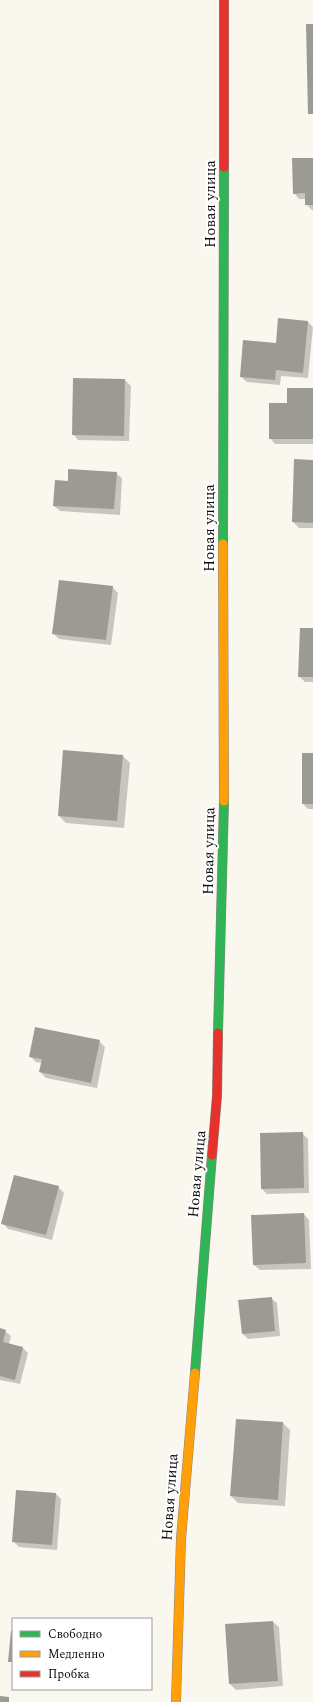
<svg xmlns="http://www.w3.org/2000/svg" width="313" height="1702" font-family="Spectral,serif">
  <rect width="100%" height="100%" fill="#faf7ee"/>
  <g fill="#0003">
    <path d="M313,159V210H312L306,204V199H299L294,193Z"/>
    <path d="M307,321L313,327L308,378L281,376L280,385L247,382L241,377L277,344Z"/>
    <path d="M74,379L125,380L131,386L129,441L78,440L73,434Z"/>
    <path d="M313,389V444H275L270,438L288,404Z"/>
    <path d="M313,461V528H299L293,522Z"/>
    <path d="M116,473L122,478L120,515L60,511L54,506L69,482Z"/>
    <path d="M112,587L118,593L111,645L59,639L53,633Z"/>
    <path d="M313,629V682H305L299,676Z"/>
    <path d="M313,754V809H308L303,804Z"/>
    <path d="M123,756L130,763L124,828L66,823L59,816Z"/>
    <path d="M99,1041L105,1047L97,1088L46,1078L40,1072L42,1063L36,1062L30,1056Z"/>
    <path d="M302,1133L308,1139L309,1193L267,1194L262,1189Z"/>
    <path d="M58,1187L64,1193L52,1240L8,1229L3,1223Z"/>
    <path d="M304,1214L309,1220L311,1269L260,1270L254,1265Z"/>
    <path d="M271,1298L277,1303L280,1336L248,1339L243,1334Z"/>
    <path d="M0,1329L5,1331L11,1336L9,1344L22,1347L28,1353L20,1384L0,1380Z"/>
    <path d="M283,1423L290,1430L285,1506L238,1503L231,1496Z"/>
    <path d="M56,1494L61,1499L57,1550L19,1547L13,1541Z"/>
    <path d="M273,1622L279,1627L283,1686L236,1690L230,1684L226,1625Z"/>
  </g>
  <g fill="#9c9a95">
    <path d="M306,24H313V114H308Z"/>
    <path d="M292,158H313V205H305V193L293,194Z"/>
    <path d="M278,318L308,321L303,373L276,370L275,380L240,377L243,340L276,343Z"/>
    <path d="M73,378L125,379L124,436L72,435Z"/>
    <path d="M287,388H313V439H269V403H287Z"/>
    <path d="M294,459L313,460V523L292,522Z"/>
    <path d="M68,469L117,472L114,509L53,506L55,480L68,481Z"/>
    <path d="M59,580L113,586L106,640L52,634Z"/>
    <path d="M300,628H313V677H298Z"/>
    <path d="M63,750L123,755L117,821L58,816Z"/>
    <rect x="302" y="753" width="11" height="51"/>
    <path d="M35,1027L100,1040L91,1083L39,1072L42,1059L29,1057Z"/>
    <path d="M303,1132L304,1188L261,1189L260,1133Z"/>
    <path d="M14,1175L59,1186L46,1235L1,1224Z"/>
    <path d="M304,1213L306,1263L253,1265L251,1215Z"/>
    <path d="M272,1297L275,1331L242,1334L238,1300Z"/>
    <path d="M0,1328L6,1330L3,1342L23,1347L15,1380L0,1376Z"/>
    <path d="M236,1419L283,1422L278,1500L230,1496Z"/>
    <path d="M16,1490L56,1493L52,1545L12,1542Z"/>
    <path d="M273,1621L278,1681L229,1684L225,1624Z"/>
    <path d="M11,1631H13V1662H8Z"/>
    <path d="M0,1696L9,1697V1702H0Z"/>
  </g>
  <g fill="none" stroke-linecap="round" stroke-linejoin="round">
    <g stroke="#898884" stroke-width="10">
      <g id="fast">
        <path d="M223,544L224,167"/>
        <path d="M218,1033L224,801"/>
        <path d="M195,1373L212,1155"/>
      </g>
    </g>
    <g stroke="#898884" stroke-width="10">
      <g id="slow">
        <path d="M223,544L224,801"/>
        <path d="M176,1702L181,1539L195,1373"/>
      </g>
    </g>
    <g stroke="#898884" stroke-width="10">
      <g id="jam">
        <path d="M224,0V167"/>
        <path d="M212,1155L217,1096L218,1033"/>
      </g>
    </g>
    <use href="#fast" stroke="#30b455" stroke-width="9"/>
    <use href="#slow" stroke="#ff9f0a" stroke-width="9"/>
    <use href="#jam" stroke="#e5322d" stroke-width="9"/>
  </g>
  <g text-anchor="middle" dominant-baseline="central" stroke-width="4" stroke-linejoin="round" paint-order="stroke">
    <g font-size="15" fill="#0b0b0b" stroke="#fff">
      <text transform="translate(210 204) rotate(-90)">Новая улица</text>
      <text transform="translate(209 528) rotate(-90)">Новая улица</text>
      <text transform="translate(209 851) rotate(-89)">Новая улица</text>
      <text transform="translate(197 1174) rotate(-85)">Новая улица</text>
      <text transform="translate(170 1497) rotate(-86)">Новая улица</text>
    </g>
  </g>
  <rect x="12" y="1618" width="140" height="72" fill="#ffffff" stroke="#9d9d9d"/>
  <rect x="20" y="1631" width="20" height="6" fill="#30b455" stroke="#9d9d9d"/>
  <text x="48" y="1638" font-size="12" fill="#0b0b0b">Свободно</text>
  <rect x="20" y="1651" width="20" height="6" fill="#ff9f0a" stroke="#9d9d9d"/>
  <text x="48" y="1658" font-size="12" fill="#0b0b0b">Медленно</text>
  <rect x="20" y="1671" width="20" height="6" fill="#e5322d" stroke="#9d9d9d"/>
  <text x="48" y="1678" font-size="12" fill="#0b0b0b">Пробка</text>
</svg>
